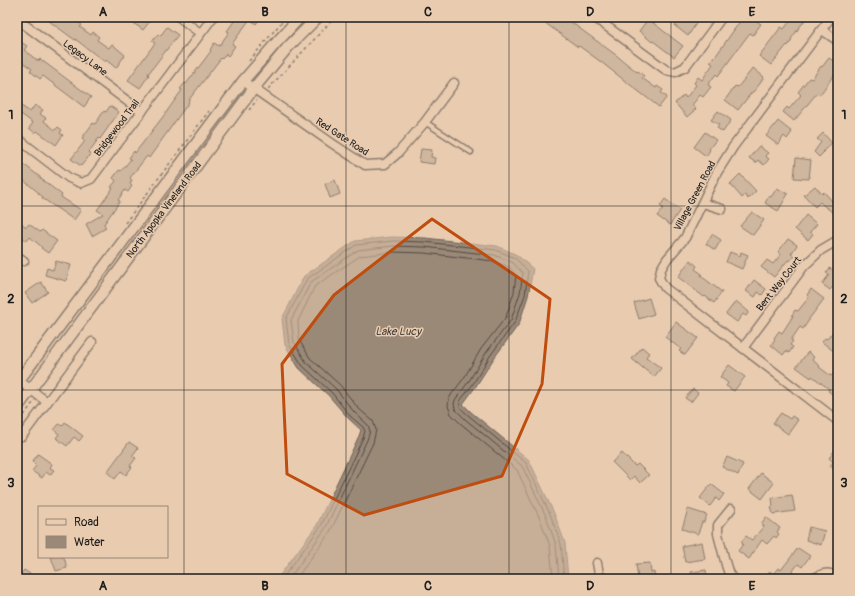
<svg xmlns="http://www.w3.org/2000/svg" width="855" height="596" font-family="Pangolin,sans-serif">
  <rect width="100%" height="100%" fill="#e9ccb0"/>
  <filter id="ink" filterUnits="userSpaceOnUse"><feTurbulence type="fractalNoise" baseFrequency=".025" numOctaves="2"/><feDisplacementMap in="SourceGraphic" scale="8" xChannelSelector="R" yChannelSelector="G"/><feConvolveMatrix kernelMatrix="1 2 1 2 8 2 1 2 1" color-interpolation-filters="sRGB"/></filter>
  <g filter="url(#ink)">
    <path fill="#9b8978" stroke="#685d53" d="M392,237L425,238L497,246L517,255L533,269L528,296L519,324L494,358L476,386L463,404L471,412L529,460L554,513L565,543L568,579H277L317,525L359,436L361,430L348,418L329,396L299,368L285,345L282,319L304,276L355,241Z"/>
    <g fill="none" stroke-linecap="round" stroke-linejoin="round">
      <g stroke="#4f4841" stroke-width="1">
        <path d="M282,579L321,526L363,438L365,431L363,427L350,416L332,393L302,365L289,344L286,319L307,279L356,245L393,241L425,242L496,250L515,258L528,271L525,295L515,322L490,356L473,384L460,401C458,408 464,411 468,415L526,463L550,514L561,544L564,579"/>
        <path d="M289,579L325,529L367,440L370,431L368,425L354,412L336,389L306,362L294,342L291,320L311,282L358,250L393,246L424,247L494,255L512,262L523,273L520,293L511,320L486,353L469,381L455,400L454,404L455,409L465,419L522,466L546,516L556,545L559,579"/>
        <path d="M296,579L330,532L373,443L376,430L373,421L358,408L340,385L310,358L299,340L298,321L315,286L360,256L393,252L424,253L493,261L509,267L516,275L514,292L506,317L481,349L464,378L451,395L449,399L448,406L451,414L460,423L517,470L540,519L550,546L553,579"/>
      </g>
    </g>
    <g fill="#b09b87" stroke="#1c1c1c">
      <path d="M52,17H72L82,25L80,27L91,35L93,32L99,37L97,40L107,47L109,48L112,44L125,55L116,68L106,60L105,62L75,39V40L49,21Z"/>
      <path d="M125,17H144L150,21L143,30Z"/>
      <path d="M237,17H261L256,24L250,19L232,44L235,46L228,56L226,54L222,59L221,58L188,101L189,102L149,158L147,156L130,178L132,180L130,184L132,186L128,192L125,190L118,200L120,201L104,224L106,228L92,236L86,224L103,214L97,210L113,188L111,187L116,181L113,178L119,170L121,171L131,159L129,158L134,151L135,153L165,114L182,90L180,89L185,83L186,84L211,51L210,50L214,43L219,46L229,32L227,31Z"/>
      <path d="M537,17H564L616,55L637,72L638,71L644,76L642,78L656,88L657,86L663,90L661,93L667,97L659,107L629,84L601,62L579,46L578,47Z"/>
      <path d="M681,17H696L699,19L688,36L675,26Z"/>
      <path d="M743,17H751L761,24L753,35L750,33L746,38L718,76L716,74L708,85L711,87L703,97L700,95L692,105L696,109L687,117L675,103L684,95L686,98L696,85L694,83L698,77L702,80L713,64L710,62L714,56L715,57Z"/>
      <path d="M793,17H807L791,39L792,40L788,46L787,45L771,65L759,56L781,27L784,29Z"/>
      <path d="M648,19L683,46L674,57L653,41L652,42L639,31Z"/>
      <path d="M167,27L178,35L148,74L149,75L140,88L128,80L155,43L152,41L158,34L160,36Z"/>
      <path d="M21,42L27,46L24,50L38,61L40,59L91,97L84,107L43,76L40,79L30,71L32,69L22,62L17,68V47Z"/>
      <path d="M829,58L838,64V69L820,95L817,93L794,121L783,112L787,107L789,109L801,95L798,92L809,78L812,79L821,66L822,67Z"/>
      <path d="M753,68L764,77L759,85L753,92H752L738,110L725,100L735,86L738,87Z"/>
      <path d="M17,103L30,112L35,105L43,110L40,114L46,118L44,121L55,130L58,127L62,130L60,133L63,135L56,145L37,131L35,133L29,128L33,123L21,114L17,119Z"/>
      <path d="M110,106L119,112L100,139L99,138L89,152L91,154L81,166L71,159L85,141L82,138L93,123L95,124L104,111L106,112Z"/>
      <path d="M718,111L731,120L723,132L717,128L719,125L711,120Z"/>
      <path d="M778,121L792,132L787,139L784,136L778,145L766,136Z"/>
      <path d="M705,132L716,140L709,149L710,150L706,156L694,147Z"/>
      <path d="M823,133L832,143L823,151L824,152L819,157L814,152L821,142L817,139Z"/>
      <path d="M759,146L768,153L765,156L769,159L764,165L758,160L756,163L749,158Z"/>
      <path d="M421,149L432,150L431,157L435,158L434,164L419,162Z"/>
      <path d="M796,158L811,160L809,179L794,178Z"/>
      <path d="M17,159L40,177V178L62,195L61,197L81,210L74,220L42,198L43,197L38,193H39L17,175Z"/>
      <path d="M740,174L756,191L748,199L745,195L742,198L730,184Z"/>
      <path d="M335,180L340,194L330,198L325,184Z"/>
      <path d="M815,186L822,194L824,192L833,202L838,196V216L824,206L820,202L815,207L804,195Z"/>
      <path d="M777,188L788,194L778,211L765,203L769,196L771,197Z"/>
      <path d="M665,199L680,210L670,225L657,216L663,208L660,206Z"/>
      <path d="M752,212L764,220L753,235L740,226Z"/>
      <path d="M806,215L817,224L810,232L813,234L808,240L795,229Z"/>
      <path d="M17,219L26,227L29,224L40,232L42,230L57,241L48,253L41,248L42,247L30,237L27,241L17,233Z"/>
      <path d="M712,234L721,240L715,250L706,244Z"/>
      <path d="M788,239L797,245L791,254L794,256L790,261L788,260L774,277L761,267L767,260L773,264L781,254L778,252Z"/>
      <path d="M730,252L740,256L741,252L748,255L742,269L726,262Z"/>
      <path d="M690,260L697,266L695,269L702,274L701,276L722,292L714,303L705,296L704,297L678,277Z"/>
      <path d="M56,261L71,265L66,281L45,275L47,268L53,270Z"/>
      <path d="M830,268L838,274V281L830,290L822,284L829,275L826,273Z"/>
      <path d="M754,280L766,289L762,295L758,292L755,297L746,291Z"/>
      <path d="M41,282L48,292L32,303L25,293Z"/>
      <path d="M811,289L824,299L809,319V320L803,329L800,327L791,340L793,341L790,345L793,347L789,353L786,351L783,355L771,345L775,339L774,338L779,331L782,333L793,316L792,315L795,310L798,311L809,297L807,295Z"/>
      <path d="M649,298L654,314L639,319L634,303Z"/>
      <path d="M736,301L749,312L746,316L743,314L737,322L726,314Z"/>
      <path d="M676,322L698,338L685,355L679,351L681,349L665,337Z"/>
      <path d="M838,326V350L836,353L822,342L825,338L827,339Z"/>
      <path d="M642,347L649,353L646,357L661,368L654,377L632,359Z"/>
      <path d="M808,352L814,357L812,360L820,366L819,367L831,376L833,374L838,378V398L828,391L829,389L812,376L811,378L796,367Z"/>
      <path d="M729,365L745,377L734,391L726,386L728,383L720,377Z"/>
      <path d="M693,389L698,393L691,402L685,398Z"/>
      <path d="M781,413L790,419L792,416L798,420L788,434L773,423Z"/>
      <path d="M65,422L83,436L79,441L74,437L67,446L56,438L59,434L54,430L59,424L62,426Z"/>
      <path d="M129,442L138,448L132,456L136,458L130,466L132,467L126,475L121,471L115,479L107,472Z"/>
      <path d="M838,446V472L830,466L833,462L829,458Z"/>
      <path d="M622,453L635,466L638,464L649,475L640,483L634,476L630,480L612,462Z"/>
      <path d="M38,454L52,464L50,468L54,470L50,475L46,472L42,478L32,471L36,466L32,462Z"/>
      <path d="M727,457L743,464L738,475L722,467Z"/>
      <path d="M761,473L774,483L762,499L749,489Z"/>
      <path d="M711,484L724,494L719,501L716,498L710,506L700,498Z"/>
      <path d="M792,495L795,511L773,514L771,507L773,506L772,498Z"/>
      <path d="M688,509L707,515L704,522H702L698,534L682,529Z"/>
      <path d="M766,517L780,528L777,532L779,534L776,538L774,536L767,544L762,540L749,559L738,551L743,544L741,542L746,536L752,540L764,526L761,524Z"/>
      <path d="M809,527L825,531L821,545L806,540Z"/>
      <path d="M702,542L705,559L685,562L682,546Z"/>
      <path d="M798,548L810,556L802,567L798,564L787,579H765L770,571L773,574L778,568L781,570Z"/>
      <path d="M51,557H64L67,568L56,571Z"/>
      <path d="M650,563L651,573L654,572L655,579H638L636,564Z"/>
      <path d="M24,570L38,579H18Z"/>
      <path d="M706,570L707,579H692L691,572Z"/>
    </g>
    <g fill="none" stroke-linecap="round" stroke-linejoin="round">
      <g stroke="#1c1c1c" stroke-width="7">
        <path id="service" d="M425,122L471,152"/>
      </g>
      <g stroke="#1c1c1c" stroke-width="11">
        <g id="minor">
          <path d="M179,17L200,33"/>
          <path d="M594,17L666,70L675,72L685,67L722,17"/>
          <path d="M831,17L733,147L716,174L693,222L685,238L667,259L661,269L659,278L665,288L838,421"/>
          <path d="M17,19L142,112"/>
          <path d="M822,30L838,41"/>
          <path d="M243,81L333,144L365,165L385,164L398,153L425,122L454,83"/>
          <path d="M17,138L69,178L81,183L91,179L213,17"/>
          <path d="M703,203L722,209"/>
          <path d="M17,256L24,261"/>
          <path d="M743,348L804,266L821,250L838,240"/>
          <path d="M17,379L47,402"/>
          <path d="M22,436L92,342"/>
          <path d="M731,509L718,525V534L726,565L729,574L734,579"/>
          <path d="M597,563L600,579"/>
          <path d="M813,579C822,573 829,571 838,578"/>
        </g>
      </g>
      <g stroke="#1c1c1c" stroke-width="13">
        <g id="tertiary">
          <path d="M17,383L243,81L277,42L300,17"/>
          <path d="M17,408L254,88L288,47L318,17"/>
        </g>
      </g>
      <g stroke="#1c1c1c" stroke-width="1.5" stroke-dasharray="3 3" stroke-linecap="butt">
        <path d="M249,61L279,25L287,17"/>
        <path d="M268,89L335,17"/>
        <path d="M249,110L257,100"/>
        <path d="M125,223L209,111"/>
        <path d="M17,425L35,400"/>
      </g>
      <use href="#service" stroke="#e9ccb0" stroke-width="4"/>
      <use href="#minor" stroke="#e9ccb0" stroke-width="8"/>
      <use href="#tertiary" stroke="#e9ccb0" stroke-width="10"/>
    </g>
  </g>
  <path d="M0 0H855V596H0ZM432,219L550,299L542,384L502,476L364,515L287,474L282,364L334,295Z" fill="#e9ccb0" fill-opacity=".55" fill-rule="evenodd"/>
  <path fill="none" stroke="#bf4d0f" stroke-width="3" stroke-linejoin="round" d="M432,219L550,299L542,384L502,476L364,515L287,474L282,364L334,295Z"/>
  <path fill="none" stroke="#1c1c1c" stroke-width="1" stroke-opacity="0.55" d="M184,17V579M346,17V579M509,17V579M671,17V579M17,206H838M17,390H838"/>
  <g text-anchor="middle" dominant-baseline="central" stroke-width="3" stroke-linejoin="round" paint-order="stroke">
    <g font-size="10" fill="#1c1c1c" stroke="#e9ccb0">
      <text transform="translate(85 58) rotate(37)">Legacy Lane</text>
      <text transform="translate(117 128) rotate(-53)">Bridgewood Trail</text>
      <text transform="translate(342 137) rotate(33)">Red Gate Road</text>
      <text transform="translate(695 196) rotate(-62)">Village Green Road</text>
      <text transform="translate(164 210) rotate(-53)">North Apopka Vineland Road</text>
      <text transform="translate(779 284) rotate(-52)">Bent Way Court</text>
    </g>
    <g font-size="11" font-style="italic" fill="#423d38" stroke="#e9ccb0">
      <text x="398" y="331">Lake Lucy</text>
    </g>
  </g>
  <rect width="855" height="596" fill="none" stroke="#e9ccb0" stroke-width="44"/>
  <rect x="38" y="506" width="130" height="52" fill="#e9ccb0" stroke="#978675"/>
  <rect x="46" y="519" width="20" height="6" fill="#e9ccb0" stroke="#978675"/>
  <text x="74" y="526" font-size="12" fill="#1c1c1c">Road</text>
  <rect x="46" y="536" width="20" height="12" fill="#9b8978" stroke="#978675"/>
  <text x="74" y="546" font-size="12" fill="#1c1c1c">Water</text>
  <rect x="22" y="22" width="811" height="552" fill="none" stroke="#1c1c1c" stroke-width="1.5"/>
  <g font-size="13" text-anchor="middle" font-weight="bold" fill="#1c1c1c">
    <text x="103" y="16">A</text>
    <text x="265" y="16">B</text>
    <text x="428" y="16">C</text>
    <text x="590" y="16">D</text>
    <text x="752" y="16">E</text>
    <text x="11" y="119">1</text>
    <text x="844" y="119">1</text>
    <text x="11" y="303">2</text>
    <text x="844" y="303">2</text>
    <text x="11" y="487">3</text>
    <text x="844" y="487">3</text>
    <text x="103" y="590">A</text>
    <text x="265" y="590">B</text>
    <text x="428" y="590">C</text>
    <text x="590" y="590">D</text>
    <text x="752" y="590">E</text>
  </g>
</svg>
